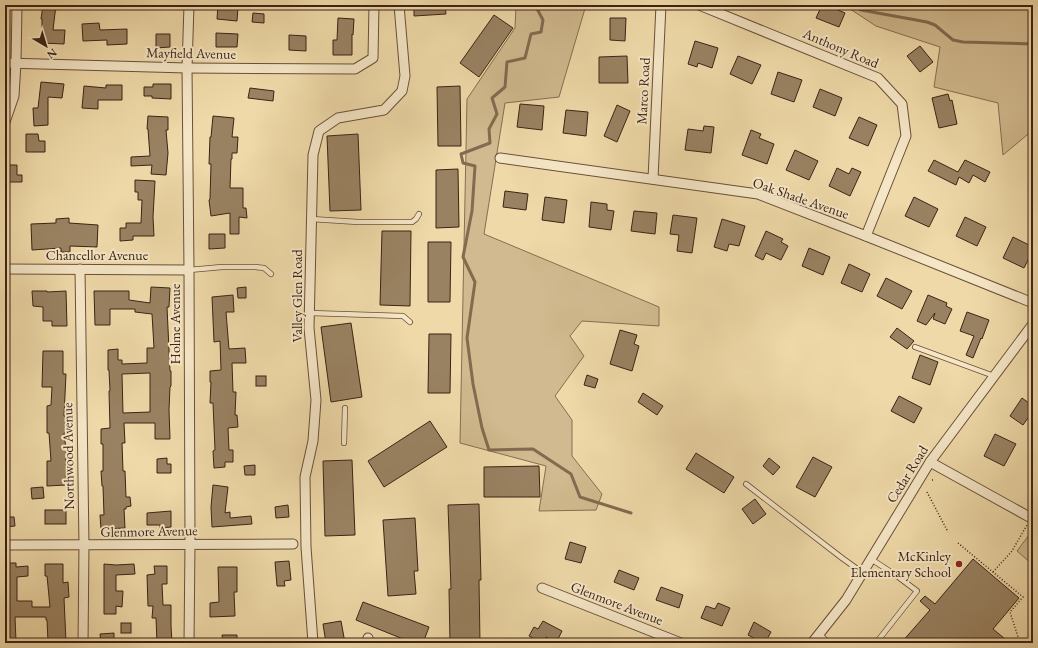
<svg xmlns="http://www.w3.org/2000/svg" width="1038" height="648" font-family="'EB Garamond',serif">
  <rect width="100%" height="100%" fill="#efd9a8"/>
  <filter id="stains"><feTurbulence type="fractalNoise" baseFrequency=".005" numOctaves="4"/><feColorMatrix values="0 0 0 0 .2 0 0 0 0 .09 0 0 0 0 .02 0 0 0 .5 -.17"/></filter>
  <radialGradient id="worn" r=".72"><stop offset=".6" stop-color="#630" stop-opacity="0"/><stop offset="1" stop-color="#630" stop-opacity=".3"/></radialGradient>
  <g fill="#d1ba8f" stroke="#866e52">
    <path d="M516,5H586L559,97L505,103L484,234L659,307V326L582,321L570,336L584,356L555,396L572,420V456L602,494L596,510L539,511L546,466L460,443L467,99L515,28Z"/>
    <path d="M844,5H1029L1033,7V130L1003,155L998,103L934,87L940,47L876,26Z"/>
    <path d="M1029,535L1033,539V565L1017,551Z"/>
  </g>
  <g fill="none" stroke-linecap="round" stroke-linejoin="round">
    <g stroke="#836b50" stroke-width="3">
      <path d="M535,5L543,20L541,32L531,34L525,58L507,62L505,87L492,98L497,114L489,129L490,143L461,154L463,163L475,166L472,211L463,257L475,282L467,338L473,384L482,428L489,450L533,449L571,474L580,497L631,513"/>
      <path d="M851,5L861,10L927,22L935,25L953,40L963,42L1033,44"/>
    </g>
  </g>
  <g fill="#998262" stroke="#3c2316" fill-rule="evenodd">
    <path d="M43,5H56L53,30H65L64,44L42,43V19H41Z"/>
    <path d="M218,5L238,7L237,21L217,19Z"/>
    <path d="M414,5H445L446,14L414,16Z"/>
    <path d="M822,5H827L845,13L839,27L816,18Z"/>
    <path d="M253,13L264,14V23L252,22Z"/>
    <path d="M494,15L513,28L479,77L460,63Z"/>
    <path d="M338,18L354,19L353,35L352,34V55H333V40H337Z"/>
    <path d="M610,18H626L625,41L610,40Z"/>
    <path d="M99,23L100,30L127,29V44L107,45V40L83,41L82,24Z"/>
    <path d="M216,33L238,34L237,47H216Z"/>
    <path d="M156,34H170V47L156,48Z"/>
    <path d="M289,35L306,36V51L289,50Z"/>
    <path d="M695,41L718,48L712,68L698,63L697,67L688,64Z"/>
    <path d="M920,46L933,62L920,72L907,56Z"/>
    <path d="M627,56L628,83H599V57Z"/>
    <path d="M738,56L761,65L752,84L730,74Z"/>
    <path d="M778,72L802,80L794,102L771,94Z"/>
    <path d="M41,82L64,84L62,98L48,97V125L34,126L33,108H38Z"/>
    <path d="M153,84H171V99L152,98V96H144V87H153Z"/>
    <path d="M106,85H122V100H98V109L82,108L84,86L106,88Z"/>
    <path d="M460,86L461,146H438L437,87Z"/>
    <path d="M250,88L274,91L273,101L248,98Z"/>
    <path d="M820,89L842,98L835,116L813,107Z"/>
    <path d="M948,94L950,101L952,100L957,124L939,128L932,98Z"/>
    <path d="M520,104L544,106L542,130L517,127Z"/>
    <path d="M617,105L630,111L617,142L604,136Z"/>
    <path d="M566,110L588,112L586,136L563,133Z"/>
    <path d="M148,116L168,117V130H166L168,153L166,175L151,174L152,165L131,166V157L150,156L148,129H147Z"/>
    <path d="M213,116L234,118L232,137H238L237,153H232V159H231L230,188H243V208H246L247,218L239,217V234H230V213L211,216L209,200L210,199L211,164H209L210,137H211Z"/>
    <path d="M859,117L877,125L868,146L849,138Z"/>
    <path d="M704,126L714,127L711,153L685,150L688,129L703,131Z"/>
    <path d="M751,130L761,134L759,138L774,144L767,164L742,155Z"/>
    <path d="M26,134H38L39,141H45V152H26Z"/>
    <path d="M358,134L361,210L330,211L327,136Z"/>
    <path d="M795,150L818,161L809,180L786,170Z"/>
    <path d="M934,160L958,172L965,160L990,172L985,182L973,175L969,183L959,177L956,185L928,171Z"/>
    <path d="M5,165H17V175H22V182H5Z"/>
    <path d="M837,168L849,174L852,168L861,172L850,196L829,186Z"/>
    <path d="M458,169L459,227L436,228V170Z"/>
    <path d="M135,180L155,181L153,217L154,236H133V240L120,241V228H126V223H141L142,200H138V192H135Z"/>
    <path d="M505,191L528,194L526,210L503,207Z"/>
    <path d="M545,197L567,200L564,223L542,220Z"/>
    <path d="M914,197L938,209L929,227L905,216Z"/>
    <path d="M591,202L607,204V210L614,211L611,230L589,227Z"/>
    <path d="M634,211L657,213L655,234L631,231Z"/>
    <path d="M673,215L697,218L692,253L677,251L679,235L670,234Z"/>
    <path d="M965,217L986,227L977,246L956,236Z"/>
    <path d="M69,218V223L98,225L97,247L70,246V252H61V248L32,250L31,224L56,223V219Z"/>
    <path d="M722,219L745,226L739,246L729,244L727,251L714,247Z"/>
    <path d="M382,231H411L410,306L380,305Z"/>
    <path d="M766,231L783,239L781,242L788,246L781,260L766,253L763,260L755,256Z"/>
    <path d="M209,234H225V248L209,249Z"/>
    <path d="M1013,237L1033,247V250L1024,268L1003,258Z"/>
    <path d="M428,242H451L450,302H428Z"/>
    <path d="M809,248L830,257L823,275L802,266Z"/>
    <path d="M849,264L870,274L862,292L841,283Z"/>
    <path d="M886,278L912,291L902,309L877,296Z"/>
    <path d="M151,287L170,288L169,307H167L170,371H171V386L170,387L169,410L170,439H155V423H124L125,443H122L123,471H125L126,497H130L131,506L126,507V509H124L125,528L101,529L100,515H104L103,486H102L101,471H103V444H101V429L110,428L109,391H110L109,370H108V350L118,349V360H122V364L147,363V348H154L152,314L135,312V309H110V325H95L94,291H129V300L150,303ZM150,373V412L123,413L122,374Z"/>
    <path d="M246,287V298H238L237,288Z"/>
    <path d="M32,291H47V292L66,291L67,326H52V321H43V307L33,306Z"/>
    <path d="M233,295L234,312H226L229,349L245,348L246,363H232L233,392H236L235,415H237L238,427L228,428L229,450H233V462H225V467L214,468L213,451L215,450L213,403H210L211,382H210V371L221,370L220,341L214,342L212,297Z"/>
    <path d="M928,295L947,303L946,306L952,309L945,324L933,319L935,313L926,325L917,321Z"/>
    <path d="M967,312L989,320L982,339L981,338L973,358L966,355L974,336L960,331Z"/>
    <path d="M351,323L362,397L331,402L321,327Z"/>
    <path d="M897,328L914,341L907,349L890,337Z"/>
    <path d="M620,330L637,335L634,344L639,346L632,371L610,364Z"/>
    <path d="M429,334H451L450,393H428Z"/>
    <path d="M43,351H63V374H66L64,416H66V433H64L67,458H66V485L47,486V461H51L49,433H47V406L51,405L52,387H42Z"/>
    <path d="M920,355L938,362L930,385L912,378Z"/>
    <path d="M587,375L598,379L595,388L584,385Z"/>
    <rect x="256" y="376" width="10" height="10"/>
    <path d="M643,393L663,406L657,415L638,402Z"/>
    <path d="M899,396L922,408L914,423L891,411Z"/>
    <path d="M1022,398L1033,406V411L1023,425L1010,416Z"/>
    <path d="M430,421L447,447L384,487L368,461Z"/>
    <path d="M995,434L1016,444L1004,466L984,456Z"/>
    <path d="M696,453L734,477L724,493L686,469Z"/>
    <path d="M813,457L832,467L815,497L796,487Z"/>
    <path d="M167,458V464H171V473H157V459Z"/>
    <path d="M769,458L780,467L773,475L763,466Z"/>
    <path d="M352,460L355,535L325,536L323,461Z"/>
    <path d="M255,465V475H245L244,466Z"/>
    <path d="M539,466L540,497H484V467Z"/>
    <path d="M213,485L228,487L225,513L230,512V518L251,516L252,524L212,527L211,507Z"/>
    <path d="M43,487L44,498L32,499L31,488Z"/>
    <path d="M755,499L766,514L753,524L742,509Z"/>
    <path d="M479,504L481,580H479L480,643H450L449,589H451L448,505Z"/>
    <path d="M288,505L289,517L276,518L275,507Z"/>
    <rect x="45" y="510" width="21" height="14"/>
    <path d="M171,511V527L160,528V525H147V513Z"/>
    <path d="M5,517H14L15,526L5,527Z"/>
    <path d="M415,518L418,571H414L416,594L388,596L383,520Z"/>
    <path d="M570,542L586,547L581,563L565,559Z"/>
    <path d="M973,559L1019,598L993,629L1010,643H901L930,610L920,601L925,596L935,604Z"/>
    <path d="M289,561L291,580L284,581L285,586H277L275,562Z"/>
    <path d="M5,563H16V567L28,566V576L17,577V601H32V607H50L47,576H45V564H63V583L68,582L69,597L64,598L66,642H48L47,620H46V617H15L16,642L5,643Z"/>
    <path d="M104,564L116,565L134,564L135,574L116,575V591H123L122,607L116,606V614H104Z"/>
    <path d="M154,566H167V584H162L163,605H171V626L172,643H157L156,618H152L153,606H148L147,575L155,574Z"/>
    <path d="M218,567H237V592H234L235,616L210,617V603L219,602Z"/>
    <path d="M619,570L639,578L634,590L614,582Z"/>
    <path d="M661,587L683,595L679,608L656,600Z"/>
    <path d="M363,602L429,627L423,643H413L356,620Z"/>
    <path d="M718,603L730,608L722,626L701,618L706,606L715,609Z"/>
    <path d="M341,621L345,643H326L323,624Z"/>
    <path d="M543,621L562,631L556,643L546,637L543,643H542L529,636L534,627L538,629Z"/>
    <path d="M754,622L771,632L765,643H763L748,635Z"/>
    <rect x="121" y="623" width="10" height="10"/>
    <path d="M114,633V643H101L100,634Z"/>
    <path d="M222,635H237V643H223Z"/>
  </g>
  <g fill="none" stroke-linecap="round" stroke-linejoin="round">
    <g stroke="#69503a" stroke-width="6">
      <g id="service">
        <path d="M311,219L358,222H412L416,219L419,214"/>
        <path d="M189,270L222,267H255L264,268L271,274"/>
        <path d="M310,313L403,316L410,322"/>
        <path d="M915,347L994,376"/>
        <path d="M344,443L345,408"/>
        <path d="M746,484L842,558L863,573"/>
        <path d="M871,559L897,576L917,591L876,643"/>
        <path d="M819,634L829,643"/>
      </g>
    </g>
    <g stroke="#69503a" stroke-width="11">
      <g id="minor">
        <path d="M189,5L187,68L189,270L190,544L189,643"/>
        <path d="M699,5L878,78L902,104L906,136L866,236"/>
        <path d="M5,63L187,68L355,69L373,58L374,5"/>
        <path d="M5,122L14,96L16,63L17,5"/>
        <path d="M500,158L758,194L866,236L1033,303"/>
        <path d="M653,179L661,5"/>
        <path d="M5,269L189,270"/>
        <path d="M80,269L84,545L83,643"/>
        <path d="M930,462L1033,519"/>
        <path d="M5,545L293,544"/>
        <path d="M542,588L681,643"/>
        <path d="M368,638L369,643"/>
        <path d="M313,643L306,547L305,477L313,441L316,400L309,328L313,155L319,131L338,118L384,110L402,91L405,76L399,5"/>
        <path d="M812,643L846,600L930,462L1033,324"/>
      </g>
    </g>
    <g stroke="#3c2316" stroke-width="1.5" stroke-dasharray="1 2" stroke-linecap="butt">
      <path d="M932,480H934"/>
      <path d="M927,492L948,532"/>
      <path d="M958,543L1023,597L1010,612L1020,643"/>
      <path d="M993,572L1012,551L1027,525"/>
    </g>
    <use href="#service" stroke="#f5e6c6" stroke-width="4.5"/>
    <use href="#minor" stroke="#f5e6c6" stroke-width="9"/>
  </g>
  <circle fill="#8f2418" stroke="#f5e6c6" stroke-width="1.5" cx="959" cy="564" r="4"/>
  <g text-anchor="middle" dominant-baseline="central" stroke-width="4" stroke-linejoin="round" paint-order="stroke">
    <g font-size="14" fill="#3c2316" stroke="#f5e6c6">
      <text transform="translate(841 48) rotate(23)">Anthony Road</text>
      <text transform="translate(191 53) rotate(1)">Mayfield Avenue</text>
      <text transform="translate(643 91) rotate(-87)">Marco Road</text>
      <text transform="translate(801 198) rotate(19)">Oak Shade Avenue</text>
      <text x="97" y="255">Chancellor Avenue</text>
      <text transform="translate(297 296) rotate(-90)">Valley Glen Road</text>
      <text transform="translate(175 324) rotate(-90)">Holme Avenue</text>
      <text transform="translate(68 456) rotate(-91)">Northwood Avenue</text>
      <text transform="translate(907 474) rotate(-58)">Cedar Road</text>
      <text transform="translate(149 531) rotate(-1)">Glenmore Avenue</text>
      <text transform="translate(617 603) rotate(21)">Glenmore Avenue</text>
    </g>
    <g font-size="14" fill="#3c2316" stroke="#f5e6c6" text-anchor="end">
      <text x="951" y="556">McKinley<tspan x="951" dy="16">Elementary School</tspan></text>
    </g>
  </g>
  <rect width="1038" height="648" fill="none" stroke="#efd9a8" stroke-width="20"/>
  <rect x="6" y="6" width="1026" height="636" fill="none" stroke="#3c2316" stroke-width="2"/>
  <rect x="10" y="10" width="1018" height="628" fill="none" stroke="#3c2316"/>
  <g transform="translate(46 46) rotate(142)" stroke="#f5e6c6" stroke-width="3" paint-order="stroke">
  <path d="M0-3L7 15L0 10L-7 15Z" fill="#3c2316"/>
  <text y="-6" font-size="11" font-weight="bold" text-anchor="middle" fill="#3c2316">N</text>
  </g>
  <rect width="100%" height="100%" filter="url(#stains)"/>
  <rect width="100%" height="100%" fill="url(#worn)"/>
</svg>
